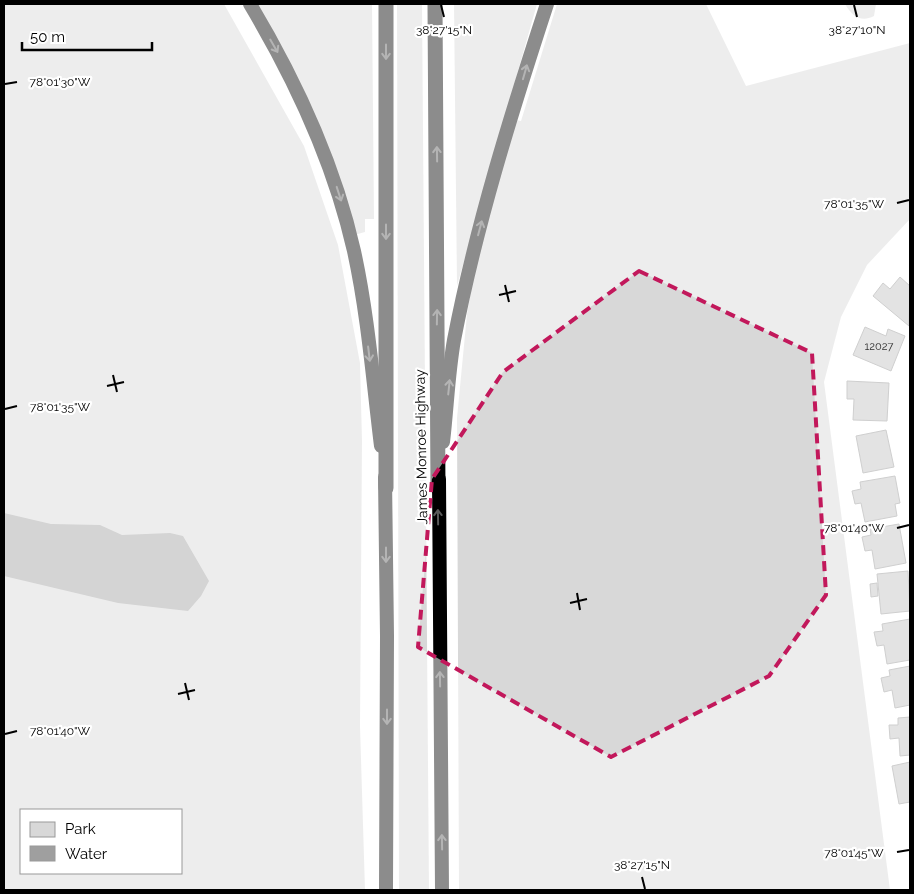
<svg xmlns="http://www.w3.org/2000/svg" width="914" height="894" font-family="Raleway,sans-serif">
  <rect width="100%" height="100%" fill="#fff"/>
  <g fill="#d8d8d8" fill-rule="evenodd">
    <path d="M4,4H224L304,146L338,245L360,363L362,441L360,726L365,890H4ZM21,810H181V873H21Z"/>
    <path d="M254,4H372L374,219H365V232L354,235Z"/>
    <path d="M397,4H422L429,890H399Z"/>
    <path d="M454,4H537L457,286Z"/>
    <path d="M557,4H706L746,86L910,43V219L867,265L841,317L824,382L890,890H459L457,418L467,314L475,267L516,120L521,121Z"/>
    <path d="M845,4H876L874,16C861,23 852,16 845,4Z"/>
  </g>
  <path fill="#9f9f9f" d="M4,513L51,524L100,525L122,535L170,533L183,536L209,581L201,596L188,611L118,603L4,576Z"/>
  <g fill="#c0c0c0" stroke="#959595">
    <path d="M900,277L910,286L909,326L873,296L883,283L890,289Z"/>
    <path d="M865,327L886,336L888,329L905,336L891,371L853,355Z"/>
    <path d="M847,381L889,383L887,421L853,420L854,399H847Z"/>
    <path d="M886,430L894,467L863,473L856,436Z"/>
    <path d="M895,476L900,503L895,504L897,516L865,522L861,503L855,504L852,491L861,489L860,482Z"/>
    <path d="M899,524L906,563L875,569L872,550L865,551L862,537L871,535L870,529Z"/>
    <path d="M908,571L910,611L881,614L877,574Z"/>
    <path d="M877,583L878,596L871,597L870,584Z"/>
    <path d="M910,619V660L887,664L884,645L877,646L874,632L883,631L882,624Z"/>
    <path d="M910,666V705L895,708L892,690L884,692L881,678L890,676L889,670Z"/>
    <path d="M910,717V755L900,756L899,738L890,739L889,725H898V718Z"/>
    <path d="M910,762V802L899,804L892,766Z"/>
  </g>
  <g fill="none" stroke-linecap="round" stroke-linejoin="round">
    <g stroke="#000" stroke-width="14">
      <path d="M250,4C296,81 334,162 354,251C368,315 373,381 381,446"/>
      <path d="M443,442C447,409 448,374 454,340C476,226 511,114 547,4"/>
      <path d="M385,477L387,636L386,890"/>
      <path d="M439,479L442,890"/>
    </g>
    <g stroke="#000" stroke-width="15">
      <path d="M435,4L438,488"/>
      <path d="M386,488V4"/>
    </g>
  </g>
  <defs><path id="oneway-shaft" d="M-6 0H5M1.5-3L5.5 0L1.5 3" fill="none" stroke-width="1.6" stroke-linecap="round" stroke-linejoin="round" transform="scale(1.25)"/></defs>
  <g stroke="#595959">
    <use href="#oneway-shaft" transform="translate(274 46) rotate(60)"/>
    <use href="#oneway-shaft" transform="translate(386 52) rotate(90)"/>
    <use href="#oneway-shaft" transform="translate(525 72) rotate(-74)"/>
    <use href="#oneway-shaft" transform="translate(437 154) rotate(-91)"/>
    <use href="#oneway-shaft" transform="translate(339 194) rotate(72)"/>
    <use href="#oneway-shaft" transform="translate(480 228) rotate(-75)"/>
    <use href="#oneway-shaft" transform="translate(386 232) rotate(90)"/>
    <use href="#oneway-shaft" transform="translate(437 317) rotate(-89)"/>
    <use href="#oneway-shaft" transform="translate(369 354) rotate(83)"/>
    <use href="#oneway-shaft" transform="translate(449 387) rotate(-84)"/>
    <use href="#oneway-shaft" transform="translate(438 517) rotate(-91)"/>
    <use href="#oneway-shaft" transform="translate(386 555) rotate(90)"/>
    <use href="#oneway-shaft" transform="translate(440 679) rotate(-91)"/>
    <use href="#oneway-shaft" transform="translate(387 717) rotate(90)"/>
    <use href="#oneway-shaft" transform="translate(442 842) rotate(-91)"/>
  </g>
  <path d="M0 0H914V894H0ZM639,271L812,353L826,595L769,676L611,757L418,647L432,479L503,372Z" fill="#fff" fill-opacity=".55" fill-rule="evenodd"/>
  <path fill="none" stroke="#c2185b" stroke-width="4" stroke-dasharray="10 6" stroke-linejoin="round" d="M639,271L812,353L826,595L769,676L611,757L418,647L432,479L503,372Z"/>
  <path fill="none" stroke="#000" stroke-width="2" d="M441,5L444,17M854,5L857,17M5,84L17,82M897,203L909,200M505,285L509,302M499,295L516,291M113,375L117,392M107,386L124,382M5,409L17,406M897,528L909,525M577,593L580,610M570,603L587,599M185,683L189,700M178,694L195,690M5,734L17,731M897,852L909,850M642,877L645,889"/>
  <g text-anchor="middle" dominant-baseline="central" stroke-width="4.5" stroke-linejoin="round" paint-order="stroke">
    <g font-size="11" fill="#303030">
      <text x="879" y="346">12027</text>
    </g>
    <g font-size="14" fill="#000" stroke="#fff">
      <text transform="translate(421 447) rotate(-91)">James Monroe Highway</text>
    </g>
  </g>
  <g font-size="12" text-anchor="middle" fill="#000" stroke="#fff" stroke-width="4.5" stroke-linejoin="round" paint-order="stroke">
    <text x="444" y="34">38°27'15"N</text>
    <text x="857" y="34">38°27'10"N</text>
    <text x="60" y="86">78°01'30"W</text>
    <text x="854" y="208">78°01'35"W</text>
    <text x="60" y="411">78°01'35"W</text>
    <text x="854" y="532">78°01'40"W</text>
    <text x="60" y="735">78°01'40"W</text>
    <text x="854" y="857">78°01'45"W</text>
    <text x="642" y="869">38°27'15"N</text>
  </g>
  <rect width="914" height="894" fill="none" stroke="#000000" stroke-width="10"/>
  <rect x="20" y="809" width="162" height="65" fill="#ffffff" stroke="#999999"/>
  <rect x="30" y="822" width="25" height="15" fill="#d8d8d8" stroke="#999999"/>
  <text x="65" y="834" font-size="15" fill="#000000">Park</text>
  <rect x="30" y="846" width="25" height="15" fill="#9f9f9f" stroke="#999999"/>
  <text x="65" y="859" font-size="15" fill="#000000">Water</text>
  <path d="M22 42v8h130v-8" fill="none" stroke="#000000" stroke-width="2.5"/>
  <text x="30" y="42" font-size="15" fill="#000000" stroke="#ffffff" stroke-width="4" paint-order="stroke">50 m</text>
</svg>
